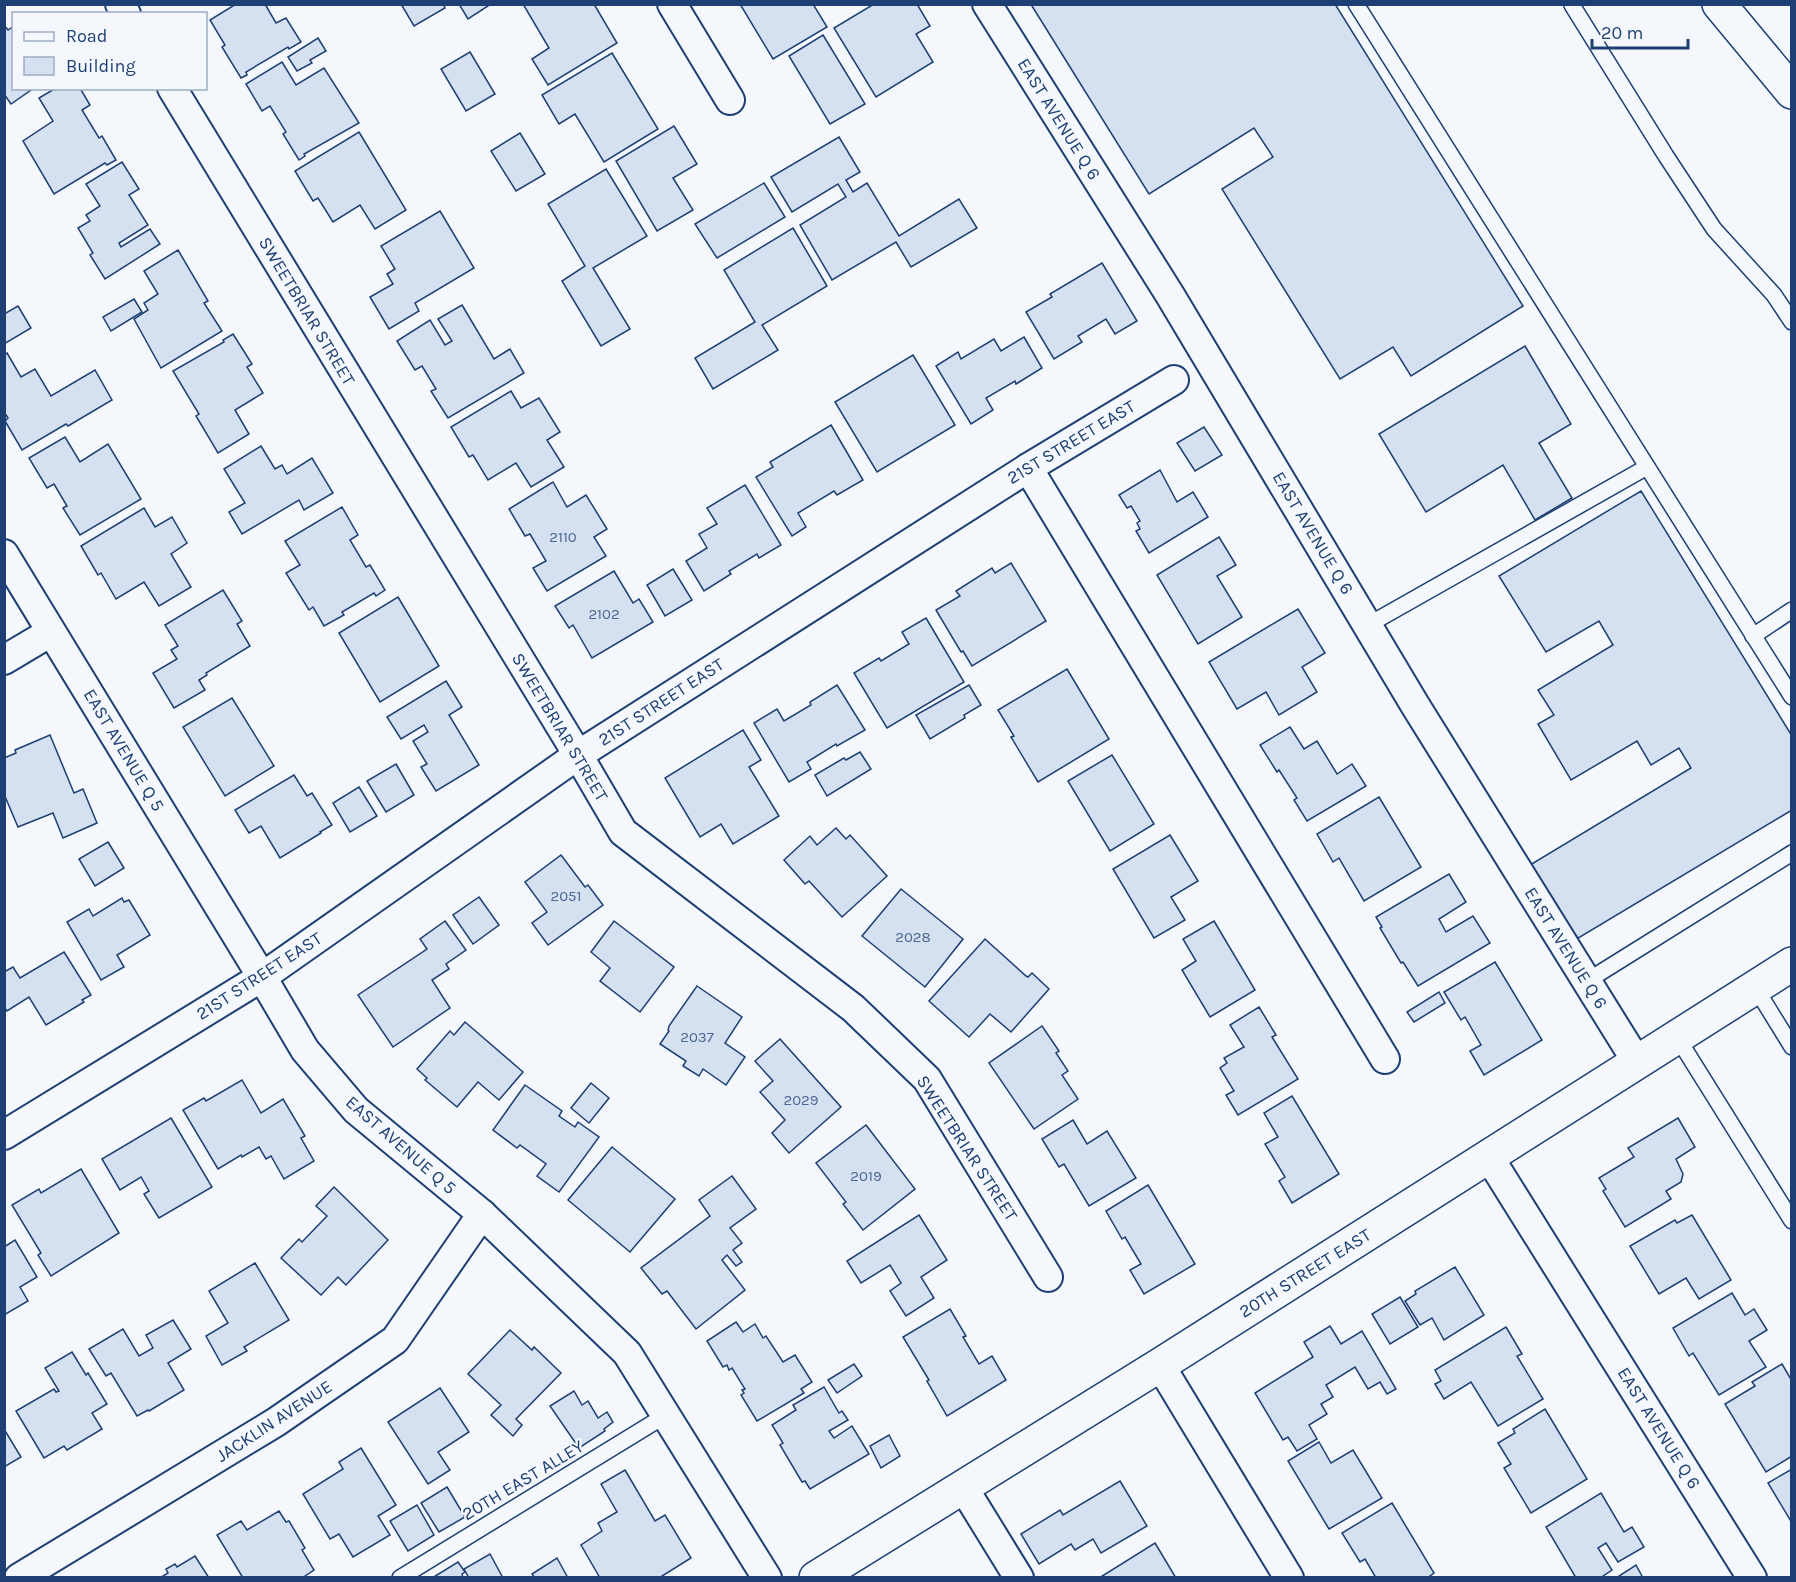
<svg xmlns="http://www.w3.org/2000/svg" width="1796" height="1582" font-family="Karla,sans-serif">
  <rect width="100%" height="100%" fill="#f4f7fb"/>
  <g fill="#d5e0f0" stroke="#1d3f73" stroke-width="1.5">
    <path d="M236,4H265L276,23L286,18L301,42L289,49L288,47L246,72L247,75L241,78L222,47L225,45L210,20Z"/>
    <path d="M401,4H443L445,8L414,26Z"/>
    <path d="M459,4H491L468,19Z"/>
    <path d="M523,4H594L617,43L548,85L532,59L549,48Z"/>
    <path d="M740,4H813L827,27L773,59Z"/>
    <path d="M874,4H917L930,26L916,34L933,62L876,97L834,28Z"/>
    <path d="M1034,4H1335L1523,306L1411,376L1393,347L1340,379L1222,189L1273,157L1254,128L1149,194L1032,6Z"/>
    <path d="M4,25L8,30L14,26V88H34L11,104L4,94Z"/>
    <path d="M823,35L865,104L830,124L789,56Z"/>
    <path d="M318,38L326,51L310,60L312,63L297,71L288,57Z"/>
    <path d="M470,52L495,94L466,111L441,69Z"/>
    <path d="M612,53L658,129L604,162L575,114L559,124L542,95Z"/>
    <path d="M282,62L296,85L324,68L359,123L304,154L305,156L299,160L283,134L286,132L270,106L262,111L246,84Z"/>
    <path d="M56,88H80L90,105L82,110L99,138L102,136L116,160L107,165L105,163L54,194L23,141L53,121L39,98Z"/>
    <path d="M674,126L697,164L673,178L693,210L657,231L616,161Z"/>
    <path d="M359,132L406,210L375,229L360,205L333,222L318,198L313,201L295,171Z"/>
    <path d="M520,133L545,174L516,191L491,151Z"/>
    <path d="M839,137L860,172L846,180L853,192L867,183L899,236L959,199L977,228L911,267L896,242L832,280L800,225L846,197L838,184L792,212L771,177Z"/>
    <path d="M122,162L139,189L129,195L148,225L119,243L121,247L150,229L160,244L105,279L90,255L93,253L78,228L90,221L86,215L100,206L86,184Z"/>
    <path d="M606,169L647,236L593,268L630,329L601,346L562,281L585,266L548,204Z"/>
    <path d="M764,183L785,217L717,258L695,224Z"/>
    <path d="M440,211L474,268L415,303L419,311L389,329L370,297L393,284L387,274L395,269L381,246Z"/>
    <path d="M793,228L827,286L762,325L778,350L713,389L695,358L755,322L724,270Z"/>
    <path d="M178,250L208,301L204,303L222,331L161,368L134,319L148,310L144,303L158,294L144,271Z"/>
    <path d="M1102,263L1137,321L1115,334L1106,319L1078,336L1082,342L1054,359L1026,312L1052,297L1050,294Z"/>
    <path d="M134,299L142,312L111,331L103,317Z"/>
    <path d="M462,305L494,359L510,349L524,373L448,418L431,391L436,389L422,366L415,370L397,341L430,320L445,345L452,341L438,319Z"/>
    <path d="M18,306L31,328L4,344V310L6,313Z"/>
    <path d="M233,334L252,364L247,367L263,393L235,410L249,434L218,453L196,416L199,414L173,371L224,342L223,340Z"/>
    <path d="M1024,337L1042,368L1016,384L1015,381L986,398L993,410L971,424L936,366L958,352L961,359L994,339L1001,351Z"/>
    <path d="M1525,346L1571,424L1539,443L1572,498L1535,520L1503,465L1426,512L1379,434Z"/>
    <path d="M7,353L21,377L35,369L51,396L95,370L112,400L68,426L66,424L22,450L5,421L8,418L4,412V355Z"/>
    <path d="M913,355L955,425L877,472L835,402Z"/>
    <path d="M511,391L521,408L539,398L560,432L547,440L564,467L531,487L516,463L488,480L473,455L469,457L451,427Z"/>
    <path d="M831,425L863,480L837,495L834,491L798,513L806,527L792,536L756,477L773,467L770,462Z"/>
    <path d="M1204,427L1222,455L1195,471L1177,443Z"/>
    <path d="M65,437L80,462L108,444L141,499L80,535L63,508L67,506L54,484L47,488L29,458Z"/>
    <path d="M261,446L275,469L282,465L287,474L312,458L333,493L304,510L299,500L242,534L229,512L245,503L224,469Z"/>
    <path d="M1160,470L1177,502L1193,492L1208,517L1149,553L1136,531L1140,529L1137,523L1140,521L1131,506L1127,508L1119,495Z"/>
    <path d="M553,482L567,507L586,495L607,529L594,537L606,556L547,591L533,568L546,561L530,534L525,536L509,509Z"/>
    <path d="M745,485L781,545L759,558L757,554L729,571L731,574L704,591L686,561L707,548L699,534L717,524L707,508Z"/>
    <path d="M1641,491L1792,736V810L1575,940L1530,865L1691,768L1679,748L1651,765L1637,741L1571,780L1538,724L1554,715L1538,690L1613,645L1599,621L1546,652L1499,576Z"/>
    <path d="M342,507L358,535L350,540L366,567L370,565L385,590L376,596L374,593L342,612L344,615L324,626L313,607L309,610L286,573L300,565L285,541Z"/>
    <path d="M144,508L155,527L172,517L187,543L171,554L191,587L159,606L144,582L116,599L101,573L98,575L81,546Z"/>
    <path d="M1219,537L1236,565L1217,576L1242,617L1198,644L1157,575Z"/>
    <path d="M1011,563L1046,621L972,666L963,651L961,652L936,610L960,596L956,591L992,568L995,573Z"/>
    <path d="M673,569L692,600L665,616L647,585Z"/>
    <path d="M614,571L633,603L639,599L653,622L592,658L573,625L569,628L555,606Z"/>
    <path d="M223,590L242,621L237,624L250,646L206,673L207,675L199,680L205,690L174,708L153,673L177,659L171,650L178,646L165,625Z"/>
    <path d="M398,597L439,666L380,702L339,633Z"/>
    <path d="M1298,609L1325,653L1302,667L1317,692L1279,715L1266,692L1237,709L1209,662Z"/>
    <path d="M926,618L964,682L887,728L854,673L879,658L881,661L909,644L902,632Z"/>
    <path d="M1067,669L1109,739L1038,782L1011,737L1014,736L998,710Z"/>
    <path d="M446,681L462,707L449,715L479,765L436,791L421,767L427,764L413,741L428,732L424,725L401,739L387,717Z"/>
    <path d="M837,685L865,730L837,746L836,744L807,762L811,769L789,782L754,723L777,709L784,721L811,705L810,702Z"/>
    <path d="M969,685L981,705L964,715L965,718L930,739L916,715Z"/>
    <path d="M232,698L274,766L225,796L183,727Z"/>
    <path d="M1290,727L1304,749L1317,741L1337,774L1352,764L1366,786L1307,821L1294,800L1297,798L1279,770L1277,772L1260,745Z"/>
    <path d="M743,730L761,760L749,767L779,816L733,844L721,824L700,837L665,778Z"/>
    <path d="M50,735L74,793L83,789L97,823L63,838L53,813L18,827L4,794V758L16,753L15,750Z"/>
    <path d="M860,752L871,769L827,796L815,775L844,758L846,760Z"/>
    <path d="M1112,755L1154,824L1110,851L1068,781Z"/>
    <path d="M396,764L414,795L386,812L367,781Z"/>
    <path d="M294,775L307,796L312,793L332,825L320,832L321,833L280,858L261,826L249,833L235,810Z"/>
    <path d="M359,787L377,816L350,832L333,803Z"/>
    <path d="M1379,797L1421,867L1364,901L1339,858L1333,862L1317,834Z"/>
    <path d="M836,828L846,839L850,835L887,876L842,917L809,881L805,884L784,860L810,836L817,845Z"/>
    <path d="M1170,835L1198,881L1171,897L1185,920L1154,938L1113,869Z"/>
    <path d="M108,842L124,868L95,886L79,859Z"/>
    <path d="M561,855L585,887L588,885L603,905L548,945L532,923L547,912L525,882Z"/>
    <path d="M1449,874L1466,902L1439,919L1446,932L1473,916L1490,943L1418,986L1403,962L1401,963L1380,928L1382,927L1376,917Z"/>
    <path d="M901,889L963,939L925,987L862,936Z"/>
    <path d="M479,897L499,925L473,944L453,915Z"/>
    <path d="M122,898L124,902L129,900L150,935L117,955L124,967L101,980L67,922L89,909L93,916Z"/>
    <path d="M445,921L466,950L446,964L449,969L432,980L450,1008L393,1047L358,995L427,949L420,939Z"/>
    <path d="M614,921L674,967L640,1012L600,981L610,968L591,952Z"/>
    <path d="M1214,921L1255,990L1210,1017L1182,970L1196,961L1183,939Z"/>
    <path d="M985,939L1026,976L1028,977L1032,973L1049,989L1011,1032L990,1014L969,1037L929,1001Z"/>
    <path d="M64,952L91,995L82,1000L84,1002L46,1025L29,997L7,1011L4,1007V972L13,967L20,978Z"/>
    <path d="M1495,962L1542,1040L1484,1075L1470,1051L1481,1045L1465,1017L1461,1020L1444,992Z"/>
    <path d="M697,986L742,1017L725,1043L745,1057L726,1085L703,1069L699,1076L683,1066L686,1061L660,1044L669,1031L668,1030L669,1026Z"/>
    <path d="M1439,992L1445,1003L1414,1022L1407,1012Z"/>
    <path d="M1259,1007L1276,1035L1272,1037L1298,1079L1238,1115L1226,1095L1234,1091L1220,1068L1227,1063L1224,1058L1244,1047L1230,1025Z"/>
    <path d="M465,1022L523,1072L499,1100L478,1082L457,1107L425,1080L427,1078L417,1069L450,1031L454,1035Z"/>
    <path d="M1042,1026L1059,1051L1056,1053L1068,1071L1062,1075L1078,1099L1034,1129L989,1063Z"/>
    <path d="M780,1039L841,1107L789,1153L772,1133L785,1120L760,1092L773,1081L755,1061Z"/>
    <path d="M242,1080L261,1113L283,1099L305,1136L301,1138L314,1161L284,1179L271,1156L266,1159L259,1147L242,1157L241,1155L218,1169L183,1110L204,1098L206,1101Z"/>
    <path d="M591,1083L609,1098L589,1123L571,1108Z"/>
    <path d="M525,1085L562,1111L559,1116L575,1127L578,1122L599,1137L559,1192L537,1176L546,1164L520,1145L517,1148L493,1130Z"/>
    <path d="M1292,1096L1339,1174L1292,1203L1279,1181L1285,1177L1265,1144L1278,1137L1264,1113Z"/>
    <path d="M171,1118L212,1187L159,1218L144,1194L149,1191L141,1177L120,1190L102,1159Z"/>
    <path d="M1678,1118L1695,1147L1676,1159L1683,1174L1681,1182L1666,1191L1671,1199L1625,1227L1603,1191L1606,1189L1599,1178L1634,1157L1628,1148Z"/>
    <path d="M1073,1120L1087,1144L1107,1131L1136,1178L1089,1206L1064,1164L1059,1167L1042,1139Z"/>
    <path d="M866,1125L915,1189L863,1230L843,1204L846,1202L816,1163Z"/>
    <path d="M612,1147L675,1199L630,1252L568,1200Z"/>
    <path d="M81,1169L119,1233L51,1276L38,1255L41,1253L12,1205L39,1189L41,1193Z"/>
    <path d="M732,1176L756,1209L730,1228L742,1243L733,1250L742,1262L736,1266L727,1255L722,1260L745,1290L696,1329L667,1291L662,1294L641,1268L710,1216L699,1200Z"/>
    <path d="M1148,1185L1195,1264L1144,1294L1130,1270L1141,1264L1125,1237L1122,1239L1106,1211Z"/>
    <path d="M334,1187L388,1240L346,1285L338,1277L321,1295L281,1258L299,1239L302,1242L327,1216L316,1206Z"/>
    <path d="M919,1215L947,1260L921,1277L934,1298L906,1316L890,1291L901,1283L890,1265L861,1283L847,1261Z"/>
    <path d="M1692,1215L1731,1280L1699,1299L1686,1278L1659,1294L1630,1246L1675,1220L1677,1223Z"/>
    <path d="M15,1240L37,1277L20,1287L28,1301L4,1315V1247Z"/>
    <path d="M255,1263L289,1320L244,1347L247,1351L222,1365L206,1336L228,1323L209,1291Z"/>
    <path d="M1455,1267L1484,1315L1444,1340L1432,1318L1420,1325L1405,1301L1416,1294L1415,1291Z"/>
    <path d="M1732,1293L1745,1315L1754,1309L1767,1330L1749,1341L1766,1367L1719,1395L1693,1353L1689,1356L1673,1328Z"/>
    <path d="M1400,1297L1418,1327L1390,1344L1372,1314Z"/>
    <path d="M950,1309L966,1336L963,1337L979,1364L992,1356L1006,1380L947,1416L927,1381L929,1380L903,1337Z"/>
    <path d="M173,1320L191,1349L168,1363L184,1390L149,1411L148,1410L137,1416L111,1373L106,1376L89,1349L123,1329L139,1356L153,1348L146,1335Z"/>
    <path d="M736,1322L743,1332L755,1324L763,1338L766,1336L783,1362L795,1355L812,1382L801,1389L804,1393L757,1421L741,1395L744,1393L742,1390L745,1389L732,1368L729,1370L727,1365L723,1367L707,1341Z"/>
    <path d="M1330,1326L1341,1344L1362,1331L1396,1389L1387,1394L1380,1382L1368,1389L1355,1367L1326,1385L1333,1397L1321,1404L1327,1414L1309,1425L1317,1439L1297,1451L1288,1437L1283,1440L1255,1393L1313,1357L1304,1342Z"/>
    <path d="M1506,1327L1522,1354L1517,1356L1543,1399L1498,1426L1471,1382L1444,1399L1435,1384L1441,1381L1435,1370Z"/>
    <path d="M510,1330L532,1350L534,1347L561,1373L516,1419L522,1425L513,1436L491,1415L501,1405L468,1374Z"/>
    <path d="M72,1352L86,1375L88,1373L107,1404L92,1413L102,1429L67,1450L64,1446L44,1458L16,1411L54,1389L56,1392L59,1391L45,1368Z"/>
    <path d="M854,1364L862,1376L837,1393L828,1380Z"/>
    <path d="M1782,1364L1792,1381V1456L1766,1472L1725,1404L1755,1386L1752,1382Z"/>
    <path d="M824,1387L839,1413L842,1411L848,1420L829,1431L834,1438L852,1426L869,1454L810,1489L805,1481L802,1482L780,1445L783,1443L772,1425L796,1410L793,1405Z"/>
    <path d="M440,1388L469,1432L438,1452L450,1470L428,1484L388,1422Z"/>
    <path d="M574,1391L582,1405L588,1401L598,1418L607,1412L613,1422L604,1429L605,1431L579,1448L550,1406Z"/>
    <path d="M1545,1409L1587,1479L1531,1513L1504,1468L1511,1464L1498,1443L1515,1433L1513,1429Z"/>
    <path d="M4,1429L21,1457L4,1467Z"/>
    <path d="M889,1435L900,1456L881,1468L870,1446Z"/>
    <path d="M1319,1442L1331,1463L1353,1450L1382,1498L1329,1529L1288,1461Z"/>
    <path d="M361,1448L396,1505L378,1516L390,1535L353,1557L339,1534L330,1539L303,1494L343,1469L339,1462Z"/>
    <path d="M1792,1469V1523L1768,1483Z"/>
    <path d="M625,1470L655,1521L665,1515L691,1558L659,1578H600L581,1545L602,1531L598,1523L617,1512L601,1484Z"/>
    <path d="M1120,1481L1147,1526L1101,1553L1093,1539L1075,1550L1071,1544L1039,1564L1021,1534L1060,1510L1063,1515Z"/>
    <path d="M447,1487L465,1517L439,1532L421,1503Z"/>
    <path d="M1601,1493L1624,1532L1632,1527L1644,1547L1618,1562L1606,1543L1598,1548L1612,1570L1600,1578H1576L1546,1527Z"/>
    <path d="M1392,1503L1434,1573L1427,1578H1376L1365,1559L1360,1562L1342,1533Z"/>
    <path d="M417,1505L434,1535L408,1551L390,1521Z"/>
    <path d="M279,1511L286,1522L289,1521L305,1548L302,1550L314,1570L302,1578H243L217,1535L241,1521L247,1530Z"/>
    <path d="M1155,1543L1176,1578H1099Z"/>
    <path d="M490,1554L503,1578H469L464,1569Z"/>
    <path d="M195,1556L209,1578H160L168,1573L166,1569L175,1564L177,1567Z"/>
    <path d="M557,1558L568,1578H535L532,1574Z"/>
    <path d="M458,1562L465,1572L462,1574L463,1578H432Z"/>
    <path d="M1636,1565L1643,1578H1616Z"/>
  </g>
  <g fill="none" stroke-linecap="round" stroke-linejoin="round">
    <g stroke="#1d3f73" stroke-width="18">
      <g id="lane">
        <path d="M1356,4L1792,697"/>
        <path d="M1572,5L1666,156L1714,229L1774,295L1792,322"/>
        <path d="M1368,625L1647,467"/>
        <path d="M1753,636L1792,610"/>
        <path d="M1587,981L1792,853"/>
        <path d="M1755,987L1792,1047"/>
        <path d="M1677,1037L1792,1221"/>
        <path d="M400,1578L666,1415"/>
      </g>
    </g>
    <g stroke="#1d3f73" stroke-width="32">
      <g id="street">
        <path d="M120,4L126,14"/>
        <path d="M672,4L730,100"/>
        <path d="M987,4L1170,295L1415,705L1637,1062"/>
        <path d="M172,88L578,755L623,832L853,1008L927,1079L1048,1277"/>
        <path d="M1028,468L1385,1059"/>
        <path d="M4,554L262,977L305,1050L356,1110L482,1214L627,1353L767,1578"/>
        <path d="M4,660L51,632"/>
        <path d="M4,1135L262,977L578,755L1028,468L1174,380"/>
        <path d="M1489,1157L1752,1578"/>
        <path d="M1160,1365L1289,1578"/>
        <path d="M963,1487L1019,1578"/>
        <path d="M19,1578L276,1422L395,1340L482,1214"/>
      </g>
    </g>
    <g stroke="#1d3f73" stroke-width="36">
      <path id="secondary" d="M816,1578L1160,1365L1792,964"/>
    </g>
    <g stroke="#1d3f73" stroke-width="36">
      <path id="highway" d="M1719,4L1792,92"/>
    </g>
    <use href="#lane" stroke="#f4f7fb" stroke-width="15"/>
    <use href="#street" stroke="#f4f7fb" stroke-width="28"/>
    <use href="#secondary" stroke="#f4f7fb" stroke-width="33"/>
    <use href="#highway" stroke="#f4f7fb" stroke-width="33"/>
  </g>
  <g text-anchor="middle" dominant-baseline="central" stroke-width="4.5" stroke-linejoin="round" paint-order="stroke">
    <g font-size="15" fill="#4b6792">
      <text x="563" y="537">2110</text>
      <text x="604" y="614">2102</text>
      <text x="566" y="896">2051</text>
      <text x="913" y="937">2028</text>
      <text x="697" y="1037">2037</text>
      <text x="801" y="1100">2029</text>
      <text x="866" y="1176">2019</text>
    </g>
    <g font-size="18" fill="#1d3f73" stroke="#f4f7fb">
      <text transform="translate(1059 119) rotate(58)">EAST AVENUE Q 6</text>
      <text transform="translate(307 311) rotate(59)">SWEETBRIAR STREET</text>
      <text transform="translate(1071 442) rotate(-31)">21ST STREET EAST</text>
      <text transform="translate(1313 533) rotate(59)">EAST AVENUE Q 6</text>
      <text transform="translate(661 702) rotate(-33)">21ST STREET EAST</text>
      <text transform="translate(560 727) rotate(59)">SWEETBRIAR STREET</text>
      <text transform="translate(124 750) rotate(59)">EAST AVENUE Q 5</text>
      <text transform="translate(1566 948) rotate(58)">EAST AVENUE Q 6</text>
      <text transform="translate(259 976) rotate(-33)">21ST STREET EAST</text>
      <text transform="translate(401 1145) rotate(41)">EAST AVENUE Q 5</text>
      <text transform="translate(967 1148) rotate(57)">SWEETBRIAR STREET</text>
      <text transform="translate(1305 1273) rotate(-32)">20TH STREET EAST</text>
      <text transform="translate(274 1421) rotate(-33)">JACKLIN AVENUE</text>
      <text transform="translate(1659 1428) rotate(58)">EAST AVENUE Q 6</text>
      <text transform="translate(523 1480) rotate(-31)">20TH EAST ALLEY</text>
    </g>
  </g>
  <rect width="1796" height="1582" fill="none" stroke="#1d3f73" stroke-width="12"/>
  <rect x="12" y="12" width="195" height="78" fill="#f4f7fb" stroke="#9eadc5" stroke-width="1.5"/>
  <rect x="24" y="32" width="30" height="9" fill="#f4f7fb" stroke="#9eadc5" stroke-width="1.5"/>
  <text x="66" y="42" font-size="18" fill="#1d3f73">Road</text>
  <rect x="24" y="57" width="30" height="18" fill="#d5e0f0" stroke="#9eadc5" stroke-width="1.5"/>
  <text x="66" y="72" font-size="18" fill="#1d3f73">Building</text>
  <path d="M1592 39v9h96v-9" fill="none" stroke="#1d3f73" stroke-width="3"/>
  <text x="1601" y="39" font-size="18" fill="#1d3f73" stroke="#f4f7fb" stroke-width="4.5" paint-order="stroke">20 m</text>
</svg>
